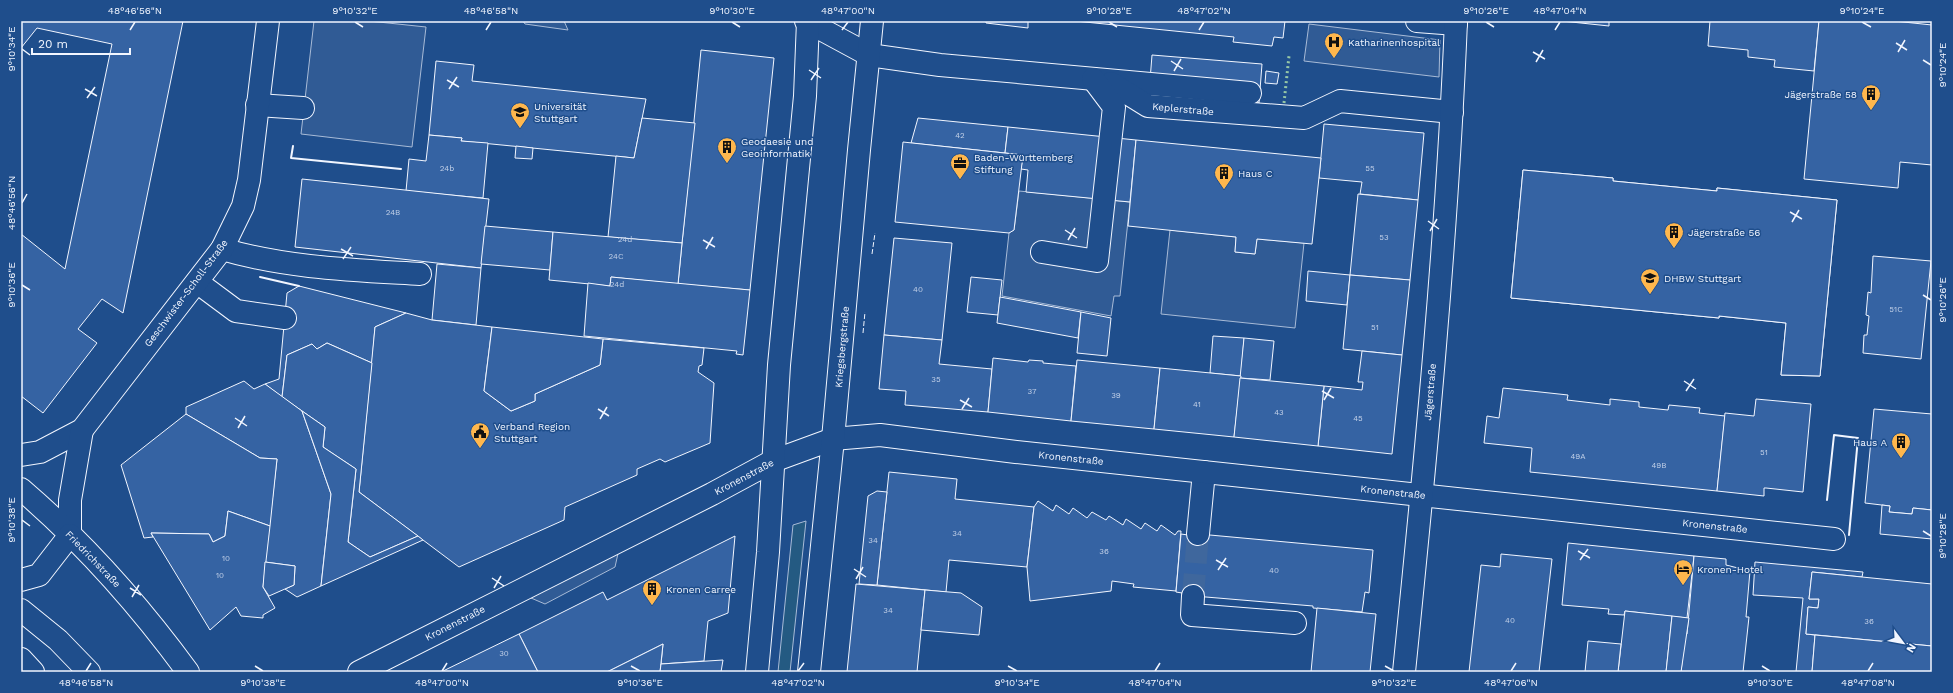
<svg xmlns="http://www.w3.org/2000/svg" width="1953" height="693" font-family="'Work Sans',sans-serif">
  <rect width="100%" height="100%" fill="#1f4e8c"/>
  <path fill="#245a82" stroke="#a8bbd7" d="M806,521L790,672H778L793,525Z"/>
  <g fill="#305b95" stroke="#a8bbd7">
    <path d="M314,21H369L426,27L412,147L301,134Z"/>
    <path d="M523,21H564L568,30L525,24Z"/>
    <path d="M1309,24L1440,40L1439,77L1304,61Z"/>
    <path d="M1019,191L1130,202L1120,296H1114L1111,316L1002,296L1009,233L1014,230Z"/>
    <path d="M1170,230L1236,237L1235,252L1255,254L1257,239L1304,243L1295,328L1161,314Z"/>
    <path d="M619,549L615,567L545,604L531,598Z"/>
  </g>
  <g fill="#3563a3" stroke="#f2f6ff" fill-rule="evenodd">
    <path d="M21,21H183L123,313L102,299L78,329L97,343L43,413L21,396V234L65,269L112,44L37,28L21,48Z"/>
    <path d="M986,21H1028V28L986,23Z"/>
    <path d="M1075,21H1285L1283,38L1274,37L1272,46L1233,42L1234,37Z"/>
    <path d="M1562,21H1609V26Z"/>
    <path d="M1710,21H1819L1814,71L1774,67L1775,60L1748,57V50L1708,46Z"/>
    <path d="M1819,21H1894L1932,25V165L1900,162L1898,188L1804,179Z"/>
    <path d="M701,50L774,58L750,290L678,284Z"/>
    <path d="M1152,55L1262,64L1259,103L1149,93Z"/>
    <path d="M436,61L474,65L472,81L646,99L634,158L461,141L462,138L429,135Z"/>
    <path d="M1266,71L1279,73L1277,84L1265,83Z"/>
    <path d="M642,118L695,123L682,243L608,237L616,156L634,158Z"/>
    <path d="M918,118L1008,127L1005,153L911,143Z"/>
    <path d="M1324,124L1424,133L1418,200L1360,194L1362,182L1319,178Z"/>
    <path d="M1008,127L1136,140L1130,202L1026,192L1028,170L1021,169L1023,155L1005,153Z"/>
    <path d="M429,135L462,138L461,141L488,143L483,198L406,191L409,159L426,161Z"/>
    <path d="M1136,140L1321,158L1312,244L1257,239L1255,254L1235,252L1236,237L1128,226Z"/>
    <path d="M903,142L1023,155L1014,230L1009,233L895,222Z"/>
    <path d="M516,146L533,148L532,159L515,158Z"/>
    <path d="M1523,170L1613,178V181L1717,191V188L1837,200L1820,376L1781,375L1786,323L1719,316V318L1511,298ZM1614,221L1639,223L1635,255L1611,253Z"/>
    <path d="M1523,170L1613,178V181L1717,191V188L1837,200L1820,376L1781,375L1786,323L1719,316V318L1511,298Z"/>
    <path d="M302,179L489,199L481,268L295,247Z"/>
    <path d="M1358,194L1418,200L1410,280L1350,275Z"/>
    <path d="M485,226L553,232L550,270L481,264Z"/>
    <path d="M553,232L682,243L678,284L611,277L610,286L549,280Z"/>
    <path d="M894,238L952,243L942,340L884,335Z"/>
    <path d="M1873,256L1931,261L1921,359L1863,353L1864,335H1867L1869,316L1866,315L1868,292L1871,293Z"/>
    <path d="M437,264L481,268L476,325L432,320Z"/>
    <path d="M1308,271L1350,275L1347,305L1306,301Z"/>
    <path d="M1350,275L1410,280L1402,355L1343,349Z"/>
    <path d="M611,277L750,290L743,355L736,354L737,351L584,336L588,283L610,286Z"/>
    <path d="M971,277L1002,280L998,315L967,312Z"/>
    <path d="M299,286L406,313L375,327L372,363L327,343L317,349L312,344L287,355L282,397L265,384L279,379L287,293Z"/>
    <path d="M1000,297L1081,312L1078,338L997,323Z"/>
    <path d="M1081,312L1111,318L1107,356L1077,353Z"/>
    <path d="M406,313L432,320L492,327L484,391L511,411L535,401V394L600,365L603,339L704,348L702,365L699,366L698,372L714,383L710,443L665,462L660,459L637,469V475L565,507L564,520L459,567L359,492L375,327Z"/>
    <path d="M492,327L603,339L600,365L535,394V401L511,411L484,391Z"/>
    <path d="M884,335L942,340L939,364L992,369L988,412L905,405L906,391L879,389Z"/>
    <path d="M1213,336L1244,338L1241,376L1210,373Z"/>
    <path d="M1244,338L1274,341L1270,380L1240,378Z"/>
    <path d="M327,343L372,363L359,492L418,536L370,557L348,542L356,469L323,447L325,427L282,397L287,355L312,344L317,349Z"/>
    <path d="M1362,351L1402,355L1392,454L1318,446L1324,386L1362,390L1363,382H1358Z"/>
    <path d="M993,358L1028,362L1029,360L1043,361V363L1076,366L1071,421L988,412Z"/>
    <path d="M1077,360L1160,368L1154,429L1071,421Z"/>
    <path d="M1160,368L1241,376L1234,437L1154,429Z"/>
    <path d="M1240,378L1324,386L1318,446L1234,437Z"/>
    <path d="M244,381L254,389L265,384L302,411L331,494L321,586L297,597L285,589L294,585L295,566L265,562L277,459L260,458L186,414V407Z"/>
    <path d="M1503,388L1568,395L1567,400L1610,405V399L1639,402V407L1668,410L1669,405L1700,408L1699,413L1725,416L1717,491L1530,472L1532,448L1484,443L1487,416L1499,418Z"/>
    <path d="M1756,399L1811,404L1803,492L1766,488H1764V496L1717,491L1725,413L1754,416Z"/>
    <path d="M1874,409L1932,414V510L1913,508L1912,514L1889,512L1890,506L1865,503Z"/>
    <path d="M302,411L325,427L323,447L356,469L348,542L370,557L418,536L423,540L321,586L331,494Z"/>
    <path d="M186,414L260,458L277,459L270,526L228,511L225,536L213,542L209,534L151,533L153,537L144,538L121,465Z"/>
    <path d="M889,472L957,479L955,499L1034,507L1027,567L949,560L946,592L877,585Z"/>
    <path d="M877,491L887,492L877,585L859,584L868,496Z"/>
    <path d="M1038,501L1053,511L1056,505L1069,514L1073,508L1087,518L1092,512L1106,520L1109,516L1123,525L1126,519L1141,529L1145,523L1157,531L1161,525L1175,535L1178,531H1181L1176,591L1133,587L1134,584L1112,581L1111,591L1030,601L1027,567L1034,507Z"/>
    <path d="M1882,505L1890,506L1889,512L1912,514L1913,508L1932,510V539L1880,534Z"/>
    <path d="M228,511L270,526L263,587L275,608L263,615V618L241,616L236,607L210,630L151,533L209,534L213,542L225,536Z"/>
    <path d="M1188,533L1373,550L1369,593L1365,592L1362,612L1313,608V606L1182,595V593L1176,592L1181,534L1188,535Z"/>
    <path d="M735,536L728,613L708,621L704,661L661,664L663,644L607,672H538L519,634L603,592L607,600Z"/>
    <path d="M1568,543L1694,556L1687,618L1625,611L1624,615L1608,614L1609,609L1562,605Z"/>
    <path d="M1501,554L1552,559L1539,672H1469L1481,565L1500,567Z"/>
    <path d="M1694,556L1726,559V565L1750,571L1746,617H1749L1743,672H1681L1685,634H1687Z"/>
    <path d="M265,562L295,566L294,585L269,596L263,587Z"/>
    <path d="M1755,562L1863,572L1862,577L1812,572L1809,599H1819L1818,608L1808,607L1806,634L1815,635L1812,672H1796L1803,598L1753,595Z"/>
    <path d="M1812,572L1932,584V646L1806,634L1808,607L1818,608L1819,599H1809Z"/>
    <path d="M856,584L925,590L917,672H847Z"/>
    <path d="M925,590L961,593L982,607L979,635L921,630Z"/>
    <path d="M1317,608L1376,614L1370,672H1311Z"/>
    <path d="M1625,611L1672,616L1666,672H1618Z"/>
    <path d="M1672,616L1689,618L1681,672H1666Z"/>
    <path d="M519,634L538,672H441Z"/>
    <path d="M1815,635L1932,646V672H1812Z"/>
    <path d="M1588,641L1621,644L1618,672H1585Z"/>
    <path d="M663,644L660,672H607Z"/>
    <path d="M723,660L721,672H660L661,664Z"/>
  </g>
  <g fill="none" stroke-linecap="round" stroke-linejoin="round">
    <path stroke="#3f679d" stroke-width="22" stroke-dasharray="22 11" stroke-linecap="butt" d="M1193,596L1198,534"/>
    <g stroke="#f2f6ff" stroke-width="24">
      <g id="minor">
        <path d="M806,21L869,55L940,65L1250,93"/>
        <path d="M1417,21L1456,24"/>
        <path d="M1111,83L1148,106L1304,118L1340,101L1452,112"/>
        <path d="M257,105L303,108"/>
        <path d="M222,249C286,268 353,270 420,274"/>
        <path d="M1042,252L1097,261L1114,107L1093,79"/>
        <path d="M197,282L236,311L285,318"/>
        <path d="M21,455L40,452L82,430L222,249L243,206L249,180L268,21"/>
        <path d="M1198,534L1204,472"/>
        <path d="M70,535V500L82,430"/>
        <path d="M1193,596L1192,615L1295,623"/>
        <path d="M21,659L33,672"/>
        <path d="M359,672L712,494L773,461L833,439L880,435L1016,452L1834,539"/>
        <path d="M1404,672C1426,456 1447,238 1456,21"/>
      </g>
    </g>
    <g stroke="#f2f6ff" stroke-width="24">
      <g id="major">
        <path d="M21,489C84,543 139,605 188,672"/>
        <path d="M21,580L39,575L70,535"/>
        <path d="M21,610L58,640L89,672"/>
        <path d="M757,672L768,552L779,365L805,96L808,21"/>
        <path d="M809,672L833,439L859,150L872,21"/>
      </g>
    </g>
    <use href="#minor" stroke="#1f4e8c" stroke-width="22"/>
    <use href="#major" stroke="#1f4e8c" stroke-width="22"/>
    <path stroke="#97c8a6" stroke-width="3" stroke-dasharray="2 3" stroke-linecap="butt" d="M1284,103L1289,56"/>
    <g stroke="#f2f6ff" stroke-width="1" stroke-dasharray="5 2" stroke-linecap="butt">
      <path d="M872,254L875,233"/>
      <path d="M863,333L865,312"/>
    </g>
    <g stroke="#f2f6ff" stroke-width="2">
      <path d="M293,146L291,158L401,169"/>
      <path d="M260,277L299,286"/>
      <path d="M1827,500L1834,435L1858,438L1849,535"/>
    </g>
  </g>
  <path fill="none" stroke="#f2f6ff" stroke-width="1.5" d="M355,22L363,27M732,22L740,27M1109,22L1117,27M1486,22L1494,27M1862,22L1871,27M130,30L135,22M486,30L491,22M842,30L848,22M1199,30L1204,22M1555,30L1560,22M1896,43L1907,50M22,49L30,55M1533,52L1545,59M1898,52L1905,40M1923,60L1931,65M1171,61L1183,69M1536,62L1543,50M809,70L821,78M1174,71L1181,59M447,80L459,87M811,80L819,68M85,89L97,96M449,89L457,77M87,98L95,87M22,203L27,194M1790,212L1802,219M1428,221L1439,229M1792,222L1799,210M1065,230L1077,238M1430,231L1437,219M703,240L715,247M1068,240L1075,228M341,249L353,256M706,249L713,237M343,259L351,247M22,285L30,290M1923,295L1931,300M1684,381L1696,389M1322,391L1334,398M1686,391L1694,379M960,400L972,407M1324,400L1331,388M598,409L609,416M962,409L969,398M235,418L247,426M600,419L607,407M238,428L245,416M22,520L30,526M1923,531L1931,536M1578,551L1590,558M1216,560L1228,567M1580,560L1588,549M854,569L866,577M1218,570L1226,558M492,578L504,586M856,579L863,567M130,588L141,595M494,588L501,576M132,597L139,585M255,666L263,671M631,666L640,671M1008,666L1017,671M1385,666L1394,671M1762,666L1770,671M86,671L91,663M442,671L447,663M798,671L804,663M1155,671L1160,663M1511,671L1516,663M1868,671L1873,663"/>
  <defs>
    <g id="hospital-pin" transform="scale(1)"><path d="M0 17L-7.5 6A9.5 9.5 0 1 1 7.5 6Z" fill="#ffb74d" stroke="#1f4e8c"/><path d="M-5-5h3v3.5h4V-5h3V5h-3V1.5h-4V5h-3Z" fill="#111"/></g>
    <g id="building-pin" transform="scale(1)"><path d="M0 17L-7.5 6A9.5 9.5 0 1 1 7.5 6Z" fill="#ffb74d" stroke="#1f4e8c"/><path d="M-4-6H4V6H1V3H-1V6H-4ZM-2.5-4.3h1.7v1.8h-1.7ZM.8-4.3h1.7v1.8H.8ZM-2.5-1h1.7V.8h-1.7ZM.8-1h1.7V.8H.8Z" fill="#111"/></g>
    <g id="university-pin" transform="scale(1)"><path d="M0 17L-7.5 6A9.5 9.5 0 1 1 7.5 6Z" fill="#ffb74d" stroke="#1f4e8c"/><path d="M0-5L7-2L0 1L-7-2ZM-4 1L0 2.5L4 1V4Q0 6-4 4Z" fill="#111"/></g>
    <g id="office-pin" transform="scale(1)"><path d="M0 17L-7.5 6A9.5 9.5 0 1 1 7.5 6Z" fill="#ffb74d" stroke="#1f4e8c"/><path d="M-6-3h4V-5.5h4V-3h4V5H-6ZM-1-4.5V-3h2v-1.5ZM-6 0V1H6V0Z" fill="#111"/></g>
    <g id="civic-pin" transform="scale(1)"><path d="M0 17L-7.5 6A9.5 9.5 0 1 1 7.5 6Z" fill="#ffb74d" stroke="#1f4e8c"/><path d="M-.6-6.5H3V-4.5H.6V-3L4-1V1h2V6H-6V1h2V-1L-.6-3ZM-1.2 2.5V6h2.4V2.5Z" fill="#111"/></g>
    <g id="hotel-pin" transform="scale(1)"><path d="M0 17L-7.5 6A9.5 9.5 0 1 1 7.5 6Z" fill="#ffb74d" stroke="#1f4e8c"/><path d="M-6-4.5h1.5V1H6V5H4.5V3h-9V5H-6ZM-4 0a1.8 1.8 0 1 1 3.6 0ZM.5 0V-2.5h3Q6-2.5 6 0Z" fill="#111"/></g>
  </defs>
  <g fill-rule="evenodd">
    <use href="#hospital-pin" x="1334" y="42"/>
    <use href="#building-pin" x="1871" y="94"/>
    <use href="#university-pin" x="520" y="112"/>
    <use href="#building-pin" x="727" y="147"/>
    <use href="#office-pin" x="960" y="163"/>
    <use href="#building-pin" x="1224" y="173"/>
    <use href="#building-pin" x="1674" y="232"/>
    <use href="#university-pin" x="1650" y="278"/>
    <use href="#civic-pin" x="480" y="432"/>
    <use href="#building-pin" x="1901" y="442"/>
    <use href="#hotel-pin" x="1683" y="569"/>
    <use href="#building-pin" x="652" y="589"/>
  </g>
  <g text-anchor="middle" dominant-baseline="central" stroke-width="3" stroke-linejoin="round" paint-order="stroke">
    <g font-size="8" fill="#c3d1e8">
      <text x="960" y="135">42</text>
      <text x="447" y="168">24b</text>
      <text x="1370" y="168">55</text>
      <text x="393" y="212">24B</text>
      <text x="1384" y="237">53</text>
      <text x="625" y="239">24d</text>
      <text x="616" y="256">24C</text>
      <text x="617" y="284">24d</text>
      <text x="918" y="289">40</text>
      <text x="1896" y="309">51C</text>
      <text x="1375" y="327">51</text>
      <text x="936" y="379">35</text>
      <text x="1032" y="391">37</text>
      <text x="1116" y="395">39</text>
      <text x="1197" y="404">41</text>
      <text x="1279" y="412">43</text>
      <text x="1358" y="418">45</text>
      <text x="1764" y="452">51</text>
      <text x="1578" y="456">49A</text>
      <text x="1659" y="465">49B</text>
      <text x="957" y="533">34</text>
      <text x="873" y="540">34</text>
      <text x="1104" y="551">36</text>
      <text x="226" y="558">10</text>
      <text x="1274" y="570">40</text>
      <text x="220" y="575">10</text>
      <text x="888" y="610">34</text>
      <text x="1510" y="620">40</text>
      <text x="1869" y="621">36</text>
      <text x="504" y="653">30</text>
    </g>
    <g font-size="10" fill="#f2f6ff" stroke="#1f4e8c" text-anchor="start">
      <text x="1348" y="42">Katharinenhospital</text>
      <text x="1857" y="94" text-anchor="end">Jägerstraße 58</text>
      <text x="534" y="106">Universität<tspan x="534" dy="12">Stuttgart</tspan></text>
      <text x="741" y="141">Geodaesie und<tspan x="741" dy="12">Geoinformatik</tspan></text>
      <text x="974" y="157">Baden-Württemberg<tspan x="974" dy="12">Stiftung</tspan></text>
      <text x="1238" y="173">Haus C</text>
      <text x="1688" y="232">Jägerstraße 56</text>
      <text x="1664" y="278">DHBW Stuttgart</text>
      <text x="494" y="426">Verband Region<tspan x="494" dy="12">Stuttgart</tspan></text>
      <text x="1887" y="442" text-anchor="end">Haus A</text>
      <text x="1697" y="569">Kronen-Hotel</text>
      <text x="666" y="589">Kronen Carree</text>
    </g>
    <g font-size="10" fill="#f2f6ff" stroke="#1f4e8c">
      <text transform="translate(1183 109) rotate(5)">Keplerstraße</text>
      <text transform="translate(186 293) rotate(-53)">Geschwister-Scholl-Straße</text>
      <text transform="translate(842 347) rotate(-85)">Kriegsbergstraße</text>
      <text transform="translate(1430 392) rotate(-85)">Jägerstraße</text>
      <text transform="translate(1071 458) rotate(6)">Kronenstraße</text>
      <text transform="translate(744 477) rotate(-28)">Kronenstraße</text>
      <text transform="translate(1393 492) rotate(6)">Kronenstraße</text>
      <text transform="translate(1715 526) rotate(6)">Kronenstraße</text>
      <text transform="translate(93 559) rotate(46)">Friedrichstraße</text>
      <text transform="translate(455 623) rotate(-27)">Kronenstraße</text>
    </g>
  </g>
  <rect width="1953" height="693" fill="none" stroke="#1f4e8c" stroke-width="44"/>
  <g transform="translate(1903 643) rotate(122)" stroke="#1f4e8c" stroke-width="3" paint-order="stroke">
  <path d="M0-3L7 15L0 10L-7 15Z" fill="#f2f6ff"/>
  <text y="-6" font-size="11" font-weight="bold" text-anchor="middle" fill="#f2f6ff">N</text>
  </g>
  <path d="M32 48v6h98v-6" fill="none" stroke="#f2f6ff" stroke-width="2"/>
  <text x="38" y="48" font-size="12" fill="#f2f6ff" stroke="#1f4e8c" stroke-width="3" paint-order="stroke">20 m</text>
  <rect x="22" y="22" width="1909" height="649" fill="none" stroke="#f2f6ff" stroke-width="1.5"/>
  <g font-size="10" text-anchor="middle" fill="#f2f6ff">
    <text x="135" y="14">48°46'56"N</text>
    <text x="355" y="14">9°10'32"E</text>
    <text x="491" y="14">48°46'58"N</text>
    <text x="732" y="14">9°10'30"E</text>
    <text x="848" y="14">48°47'00"N</text>
    <text x="1109" y="14">9°10'28"E</text>
    <text x="1204" y="14">48°47'02"N</text>
    <text x="1486" y="14">9°10'26"E</text>
    <text x="1560" y="14">48°47'04"N</text>
    <text x="1862" y="14">9°10'24"E</text>
    <text transform="translate(11 49) rotate(-90)" y="4">9°10'34"E</text>
    <text transform="translate(1942 65) rotate(-90)" y="4">9°10'24"E</text>
    <text transform="translate(11 203) rotate(-90)" y="4">48°46'56"N</text>
    <text transform="translate(11 285) rotate(-90)" y="4">9°10'36"E</text>
    <text transform="translate(1942 300) rotate(-90)" y="4">9°10'26"E</text>
    <text transform="translate(11 520) rotate(-90)" y="4">9°10'38"E</text>
    <text transform="translate(1942 536) rotate(-90)" y="4">9°10'28"E</text>
    <text x="86" y="686">48°46'58"N</text>
    <text x="263" y="686">9°10'38"E</text>
    <text x="442" y="686">48°47'00"N</text>
    <text x="640" y="686">9°10'36"E</text>
    <text x="798" y="686">48°47'02"N</text>
    <text x="1017" y="686">9°10'34"E</text>
    <text x="1155" y="686">48°47'04"N</text>
    <text x="1394" y="686">9°10'32"E</text>
    <text x="1511" y="686">48°47'06"N</text>
    <text x="1770" y="686">9°10'30"E</text>
    <text x="1868" y="686">48°47'08"N</text>
  </g>
</svg>
